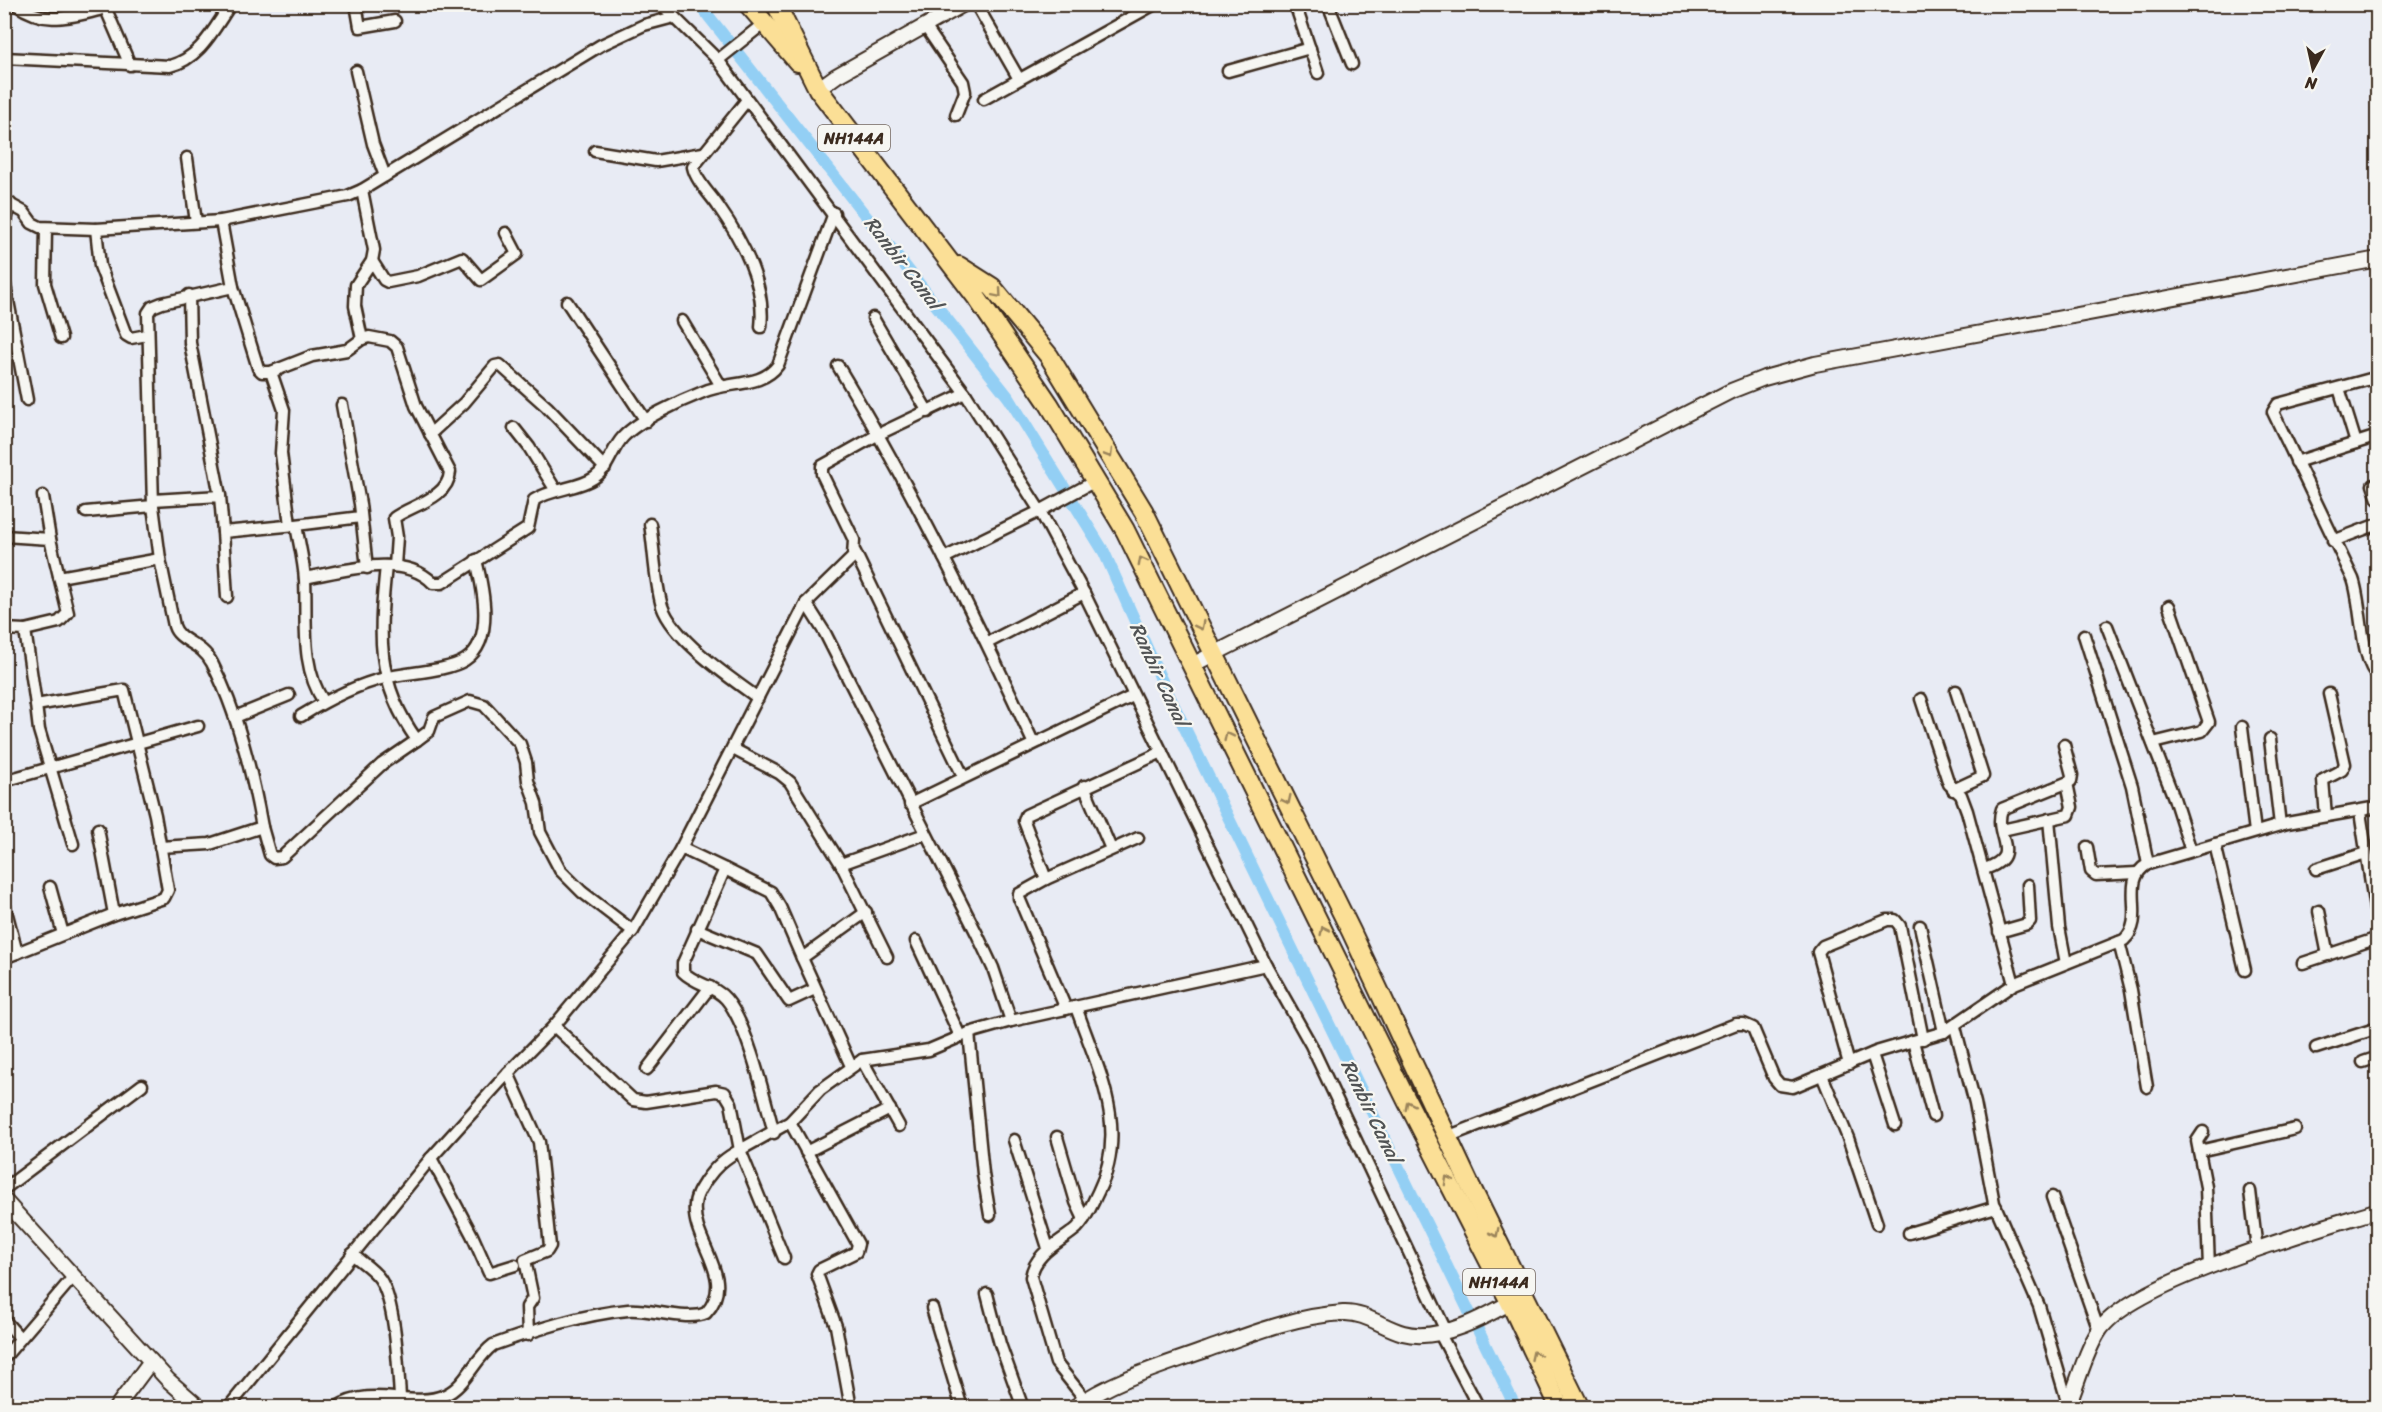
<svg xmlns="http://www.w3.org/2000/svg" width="2382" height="1412" font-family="Sriracha,sans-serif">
  <rect width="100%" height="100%" fill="#e8ebf4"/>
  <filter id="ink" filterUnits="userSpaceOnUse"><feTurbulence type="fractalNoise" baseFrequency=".0167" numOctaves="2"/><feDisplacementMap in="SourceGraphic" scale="12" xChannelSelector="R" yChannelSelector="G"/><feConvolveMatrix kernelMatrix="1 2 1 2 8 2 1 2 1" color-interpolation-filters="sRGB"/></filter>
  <g filter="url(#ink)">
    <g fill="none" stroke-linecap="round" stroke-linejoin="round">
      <path stroke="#93cff4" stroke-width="12" d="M699,4L1009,398L1104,552L1160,677L1516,1408"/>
      <g stroke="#3b2a1e" stroke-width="15">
        <g id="minor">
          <path d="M15,4C46,25 65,18 99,10L106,4"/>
          <path d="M356,4L360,27L395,21"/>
          <path d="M661,4L718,60L965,393"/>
          <path d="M976,4L1019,79"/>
          <path d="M1295,4L1318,73"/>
          <path d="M1328,4L1352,64"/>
          <path d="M105,7L130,65"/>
          <path d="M925,26L963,82L965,92L956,115"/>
          <path d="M4,58L170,66C201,58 214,28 231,4"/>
          <path d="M718,60L763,24"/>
          <path d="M356,71L373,144L385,176"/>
          <path d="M1228,71L1310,48"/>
          <path d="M984,99L1155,4"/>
          <path d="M747,100L693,167C696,181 710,194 718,206C742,240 766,285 761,327"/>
          <path d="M595,151L656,161L703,153"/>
          <path d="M187,158L196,222"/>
          <path d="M4,201L24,212L32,223L40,227L96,229L221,221L348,196L362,190L601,45L644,25L674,17"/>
          <path d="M46,229L45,284L61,338"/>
          <path d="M96,229L100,266L126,335L131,338L147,335"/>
          <path d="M4,230L10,203"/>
          <path d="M372,261L384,280L388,282L418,276L462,258L481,280L517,254L506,233"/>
          <path d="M4,280L27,400"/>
          <path d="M233,287L258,368L262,372H271L312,356L347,350L362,339L369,337L390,341L397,347L416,406L450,472C448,499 411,505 394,518L397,537L395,566"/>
          <path d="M189,295L190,343L220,496"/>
          <path d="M567,302L646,421"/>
          <path d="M873,318L928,412"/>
          <path d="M682,321L721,386"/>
          <path d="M362,339L355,306L356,285L372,261L374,250L362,190"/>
          <path d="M838,366C911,487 974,614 1033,742"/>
          <path d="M271,372L284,410L281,453L290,525"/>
          <path d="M2378,377L2278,404L2273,412L2353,579C2362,603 2360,661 2378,676"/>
          <path d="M2339,388L2356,443"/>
          <path d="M342,405L360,504L367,568"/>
          <path d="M514,428L529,447L555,489"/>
          <path d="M430,434L464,403L495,366L500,365L547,407L605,468"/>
          <path d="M2296,462L2378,436"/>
          <path d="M2373,485L2378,499"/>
          <path d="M153,500L220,496L223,532L296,525C299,543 304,562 305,580C307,621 300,667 324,702"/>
          <path d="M153,506L160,559L174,626C179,642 201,642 212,663C238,713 252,772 262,827L210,844L160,847"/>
          <path d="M86,512L153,506L148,313L152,307L162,303L233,287L221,221"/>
          <path d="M650,524C654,548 655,584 662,606C673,639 730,678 758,698"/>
          <path d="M296,525L361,517"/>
          <path d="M223,532L227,597"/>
          <path d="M4,536L50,539"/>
          <path d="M2333,541L2378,524"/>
          <path d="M855,552L963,776"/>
          <path d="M944,558L1040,511L1084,593L1266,965L1311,1045L1446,1331"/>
          <path d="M59,577L160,559"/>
          <path d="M305,578C344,571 403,552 433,583H442L528,528L534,500C553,488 578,489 594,478C609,468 611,450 623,437C639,420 680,401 703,392C727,381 762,388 778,365L834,213"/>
          <path d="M806,603L825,633L977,934L993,968L1011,1021"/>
          <path d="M2107,626L2174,798L2191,851"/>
          <path d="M4,629L25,630L36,705L124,690L155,815L168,890L164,898L114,914L4,958"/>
          <path d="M25,630L59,622L68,613L50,539L43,496"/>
          <path d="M2084,635L2132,786L2148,864"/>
          <path d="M987,643L1084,593"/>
          <path d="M1921,699L1949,784L1961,795L1967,811L2014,984"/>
          <path d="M36,705L39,730L73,844"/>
          <path d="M301,716C327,700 355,685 385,678C407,672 446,672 465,660C495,641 483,588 476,560"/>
          <path d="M235,717L289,695"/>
          <path d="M2242,727L2255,832"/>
          <path d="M2270,739L2280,825"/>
          <path d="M417,740L429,731L434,717L470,701L484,705L520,744L526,762L528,781L536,803L540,832L560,870L582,892L633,931"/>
          <path d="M2153,743L2202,731L2209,722L2169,606"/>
          <path d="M733,749L779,773L790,782L841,864L887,957"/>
          <path d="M4,781L198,726"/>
          <path d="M1084,786L1111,849"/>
          <path d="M1953,790L1983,776L1956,691"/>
          <path d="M910,804L1133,696"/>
          <path d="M2360,812L2378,928"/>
          <path d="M2326,816L2323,780L2342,770L2345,764L2329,694"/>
          <path d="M2049,819L2059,927L2066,963"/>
          <path d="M262,827L270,855L274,858L282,857L382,764L417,740C375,682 379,634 386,566"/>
          <path d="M98,829L114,914"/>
          <path d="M2002,830L2069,815L2072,807L2067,783"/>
          <path d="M2215,844L2245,970"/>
          <path d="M2087,847L2091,871L2096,875L2137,873"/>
          <path d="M681,848L725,869L683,963V972C695,984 715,986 726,999C747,1023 765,1099 774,1133"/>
          <path d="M841,864L925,834"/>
          <path d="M725,869L771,892L780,907L802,958"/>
          <path d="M1984,869C2025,856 1992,837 2002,809L2071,781L2072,775L2064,745"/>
          <path d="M2316,869L2366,853"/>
          <path d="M1046,879L1024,821L1026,815L1162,752"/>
          <path d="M50,887L63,934"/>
          <path d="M4,903L17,953"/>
          <path d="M2319,911L2328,955"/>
          <path d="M1920,926L1944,1032"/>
          <path d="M697,929L757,954L789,1001L815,989"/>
          <path d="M1999,932L2027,924L2030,921L2028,885"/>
          <path d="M916,941L960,1036"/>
          <path d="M2119,942L2131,990L2147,1087"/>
          <path d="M2303,963L2378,938"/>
          <path d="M1076,1007C1098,1070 1130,1128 1098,1192C1092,1204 1087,1218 1077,1228C1060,1243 1035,1252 1031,1277L1056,1363L1092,1408"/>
          <path d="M1066,1009L1019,898V894L1046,879L1138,838"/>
          <path d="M554,1026L633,1100L646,1102L716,1091L725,1093L731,1103L740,1150L790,1122L820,1090L862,1060L929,1050L969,1033L1011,1021L1266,965"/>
          <path d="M1955,1027L1975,1103L1994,1203L2039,1306L2068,1404"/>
          <path d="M969,1033L983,1174L990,1215"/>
          <path d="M1913,1041L1933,1116"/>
          <path d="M2316,1048L2378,1028"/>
          <path d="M1872,1054L1895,1125"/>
          <path d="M862,1060L899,1126"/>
          <path d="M2363,1062L2378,1057"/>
          <path d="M1849,1064L1818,952L1823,946L1887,920H1895L1900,926L1923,1039"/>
          <path d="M851,1066L802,958L866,912"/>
          <path d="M647,1069L710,987"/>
          <path d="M1822,1075L1848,1138L1877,1224"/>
          <path d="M790,1122L858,1244L856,1252L819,1270L817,1274L836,1326L851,1408"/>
          <path d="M2203,1132L2197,1141L2206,1187L2209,1268"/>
          <path d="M1057,1137L1076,1202L1084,1219"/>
          <path d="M1447,1137L1736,1024H1744L1753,1028L1774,1078L1780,1085L1793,1087L1876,1052L1944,1032L2014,984L2124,940C2148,918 2118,881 2148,864L2287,823L2378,807"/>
          <path d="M1014,1140L1048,1248"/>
          <path d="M2199,1151L2295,1129"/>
          <path d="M806,1152L890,1109"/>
          <path d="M431,1158L472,1235L489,1273L515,1265"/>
          <path d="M4,1189L142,1085"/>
          <path d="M2250,1191L2257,1250"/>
          <path d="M2052,1197L2099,1331"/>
          <path d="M1909,1233L1996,1207"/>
          <path d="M352,1254C361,1262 373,1269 380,1279C396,1304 398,1367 400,1397"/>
          <path d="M987,1294L1000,1344L1023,1408"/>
          <path d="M932,1308L962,1408"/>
          <path d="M4,1320L20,1338"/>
          <path d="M1439,1332L1479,1408"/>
          <path d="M528,1335L527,1307L533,1298L525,1260L547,1251L550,1246L539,1142L508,1073L554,1026L633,931L681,848L806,603L853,557L854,540L822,474V466L879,434L965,393L1040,511L1097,480"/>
          <path d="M4,1358L74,1276"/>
          <path d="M228,1408L431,1158L508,1073"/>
          <path d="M335,1408C375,1383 409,1410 445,1395C466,1386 474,1359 493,1345C535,1330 583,1314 628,1310C650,1308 688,1322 706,1313C738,1278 691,1242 695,1205C695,1196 701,1188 706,1180C716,1166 725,1158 740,1150L784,1258"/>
        </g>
      </g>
      <g stroke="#3b2a1e" stroke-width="18">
        <g id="tertiary">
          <path d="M818,89L836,76L964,4"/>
          <path d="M1192,665L1731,391L1764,378L1815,364L2378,259"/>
          <path d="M4,1200L168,1380L200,1408"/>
          <path d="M116,1408L151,1361"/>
          <path d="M1073,1408C1113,1380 1161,1366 1206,1350C1251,1334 1295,1316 1343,1313C1365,1312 1382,1327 1403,1333C1439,1343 1487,1316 1518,1298"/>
          <path d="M2067,1408C2078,1384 2084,1354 2099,1331C2131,1282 2316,1230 2378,1210"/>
        </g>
      </g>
      <g stroke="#3b2a1e" stroke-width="22">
        <g id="trunk">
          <path d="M748,4L798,62"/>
          <path d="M776,4L818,89L977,298L1049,404L1125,530L1407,1101L1510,1302L1560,1408"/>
          <path d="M959,266L992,287L1049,356L1144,512L1351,931L1468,1181L1580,1408"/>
        </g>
      </g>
      <use href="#minor" stroke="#f6f6f2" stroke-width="10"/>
      <use href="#tertiary" stroke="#f6f6f2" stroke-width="14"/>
      <use href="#trunk" stroke="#fbdf96" stroke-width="18"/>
    </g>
    <defs><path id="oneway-chevron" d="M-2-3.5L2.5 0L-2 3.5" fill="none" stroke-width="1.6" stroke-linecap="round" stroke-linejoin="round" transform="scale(1.5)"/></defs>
    <g stroke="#9b845a">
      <use href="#oneway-chevron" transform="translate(998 294) rotate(49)"/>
      <use href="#oneway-chevron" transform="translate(1109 454) rotate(59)"/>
      <use href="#oneway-chevron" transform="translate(1142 561) rotate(-118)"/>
      <use href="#oneway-chevron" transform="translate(1200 626) rotate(64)"/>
      <use href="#oneway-chevron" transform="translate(1228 736) rotate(-116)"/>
      <use href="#oneway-chevron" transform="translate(1287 800) rotate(64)"/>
      <use href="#oneway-chevron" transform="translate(1324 930) rotate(-116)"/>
      <use href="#oneway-chevron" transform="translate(1409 1105) rotate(-117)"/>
      <use href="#oneway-chevron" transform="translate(1448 1180) rotate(-119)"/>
      <use href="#oneway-chevron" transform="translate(1495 1233) rotate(63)"/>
      <use href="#oneway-chevron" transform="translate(1535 1355) rotate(-115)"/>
    </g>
  </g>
  <g text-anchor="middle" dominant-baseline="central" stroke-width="4.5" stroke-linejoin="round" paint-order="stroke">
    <g fill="#f6f6f2" stroke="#73675e" stroke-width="1.5">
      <rect x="818" y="125" width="72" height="26" rx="4.5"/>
      <rect x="1463" y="1269" width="72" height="26" rx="4.5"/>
    </g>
    <g font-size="16" font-weight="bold" fill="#3b2a1e">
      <text x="854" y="138">NH144A</text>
      <text x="1499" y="1282">NH144A</text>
    </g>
    <g font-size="20" font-style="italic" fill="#515354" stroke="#f6f6f2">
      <text transform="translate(903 263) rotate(52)">Ranbir Canal</text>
      <text transform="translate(1159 674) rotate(65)">Ranbir Canal</text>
      <text transform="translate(1371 1111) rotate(64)">Ranbir Canal</text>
    </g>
  </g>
  <rect width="2382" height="1412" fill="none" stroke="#f6f6f2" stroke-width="24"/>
  <rect x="12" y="12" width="2358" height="1388" fill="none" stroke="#3b2a1e" stroke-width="2" filter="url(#ink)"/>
  <g transform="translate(2313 69) rotate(188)" stroke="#f6f6f2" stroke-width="4.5" paint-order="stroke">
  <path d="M0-4.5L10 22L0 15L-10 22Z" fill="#3b2a1e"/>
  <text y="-9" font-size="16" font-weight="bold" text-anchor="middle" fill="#3b2a1e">N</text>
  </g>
</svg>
